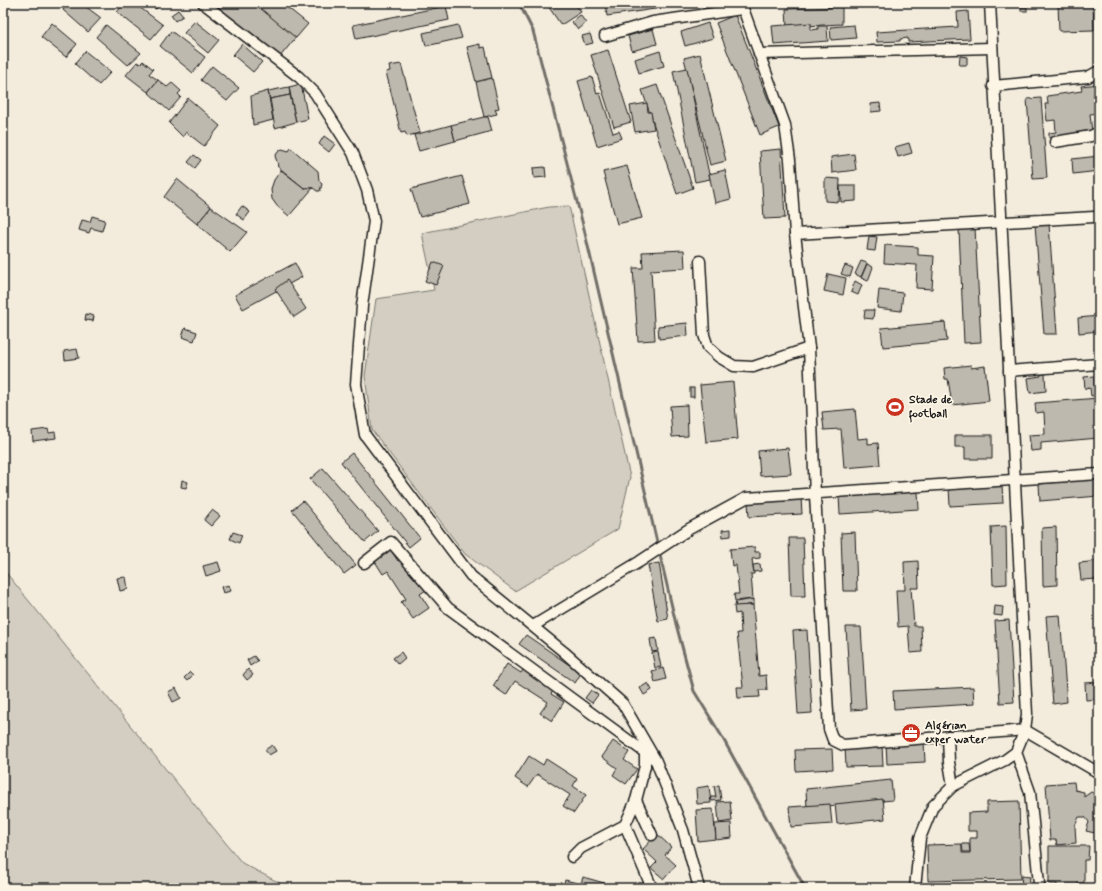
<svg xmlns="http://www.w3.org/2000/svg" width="1102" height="891" font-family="Mynerve,sans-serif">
  <rect width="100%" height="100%" fill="#f3ecdd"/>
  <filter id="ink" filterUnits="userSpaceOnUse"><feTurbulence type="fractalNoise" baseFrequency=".025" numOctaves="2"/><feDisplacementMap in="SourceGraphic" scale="8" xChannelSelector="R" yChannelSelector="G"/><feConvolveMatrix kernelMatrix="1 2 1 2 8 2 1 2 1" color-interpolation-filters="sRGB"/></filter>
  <g filter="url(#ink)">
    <g fill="#d3cec1" stroke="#78756e">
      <path d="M569,206L630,477L618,529L515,591L465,554L372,430L365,376L376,299L434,290L422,233L549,207Z"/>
      <path d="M3,569L242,863L289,888H3Z"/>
    </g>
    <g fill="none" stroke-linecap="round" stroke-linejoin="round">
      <path stroke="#716e68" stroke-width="3" d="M519,3L533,31L584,229L676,624L694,691L721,735L805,888"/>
    </g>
    <g fill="#beb9ae" stroke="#1c1c1c">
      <path d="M69,3H81L101,18L88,32L63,10Z"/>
      <path d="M125,3H134L163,25L151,39L117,12Z"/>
      <path d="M148,3H160L156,9Z"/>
      <path d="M210,3H256L297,36L279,58Z"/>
      <path d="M254,3H282L308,24L296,38Z"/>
      <path d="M546,3H575L581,12L561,25Z"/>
      <path d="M605,3H696L607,16Z"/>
      <path d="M1058,3H1093L1094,30L1059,31Z"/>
      <path d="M446,6L449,20L356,39L353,25Z"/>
      <path d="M842,7V24L787,27L786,9Z"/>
      <rect x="1021" y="7" width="6" height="4"/>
      <path d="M178,10L183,16L175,21L171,15Z"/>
      <path d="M968,11L970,39L908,42V38L900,39V41L877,42L876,32L958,27L957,12Z"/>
      <path d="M580,15L586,23L578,30L572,22Z"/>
      <path d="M735,15L779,127L760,135L716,23Z"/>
      <path d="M195,21L219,40L208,53L184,33Z"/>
      <path d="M52,23L77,44L66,57L41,37Z"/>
      <path d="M708,23L713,38L685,46L681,32Z"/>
      <path d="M811,23V30L818,29V26H827L828,41L774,45L772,26Z"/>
      <path d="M106,25L141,53L128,65L96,37Z"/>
      <path d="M458,25L462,38L426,46L423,33Z"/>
      <path d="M854,25L856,38L831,40L830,27Z"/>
      <path d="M653,29L657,44L632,51L628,36Z"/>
      <path d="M171,31L205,57L193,73L160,46Z"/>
      <path d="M590,34L593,43L585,45L582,36Z"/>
      <path d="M242,44L262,62L253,72L233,55Z"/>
      <path d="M480,44V48L485,47L492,78L476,82L467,47Z"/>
      <path d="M608,50L631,122L614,127L591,55Z"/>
      <path d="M85,51L111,72L99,85L75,64Z"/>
      <path d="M660,51L664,66L639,73L635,59Z"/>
      <path d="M700,54L726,161L710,165L684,58Z"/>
      <path d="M960,56L967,57V65H959Z"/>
      <path d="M143,61L153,69L149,74L158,80L148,92L126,75L137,62L140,64Z"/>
      <path d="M401,64L420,133L407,136L405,132L401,133L386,72L390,71L389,66Z"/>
      <path d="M212,66L239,88L227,101L201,80Z"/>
      <path d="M687,68L710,179L695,182L673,71Z"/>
      <path d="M592,77L597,94L600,93L613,133L619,131L622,138L597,146L578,81Z"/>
      <path d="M492,78L499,108L495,109L497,114L484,117L476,82Z"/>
      <path d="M158,80L167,87L172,83L181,91L178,94L181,97L169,111L148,92Z"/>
      <path d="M301,84L308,119L296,122L289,87Z"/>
      <path d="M1099,84V113L1090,114L1092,132L1049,138V133L1056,132L1055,120L1047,121L1045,104H1048L1047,96L1082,91L1081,86Z"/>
      <path d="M657,85L693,188L677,194L642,90Z"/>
      <path d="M289,87L290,95L270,99L268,91Z"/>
      <path d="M268,91L273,120L253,125L251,96Z"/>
      <path d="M290,95L296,122L275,128L270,99Z"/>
      <path d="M188,98L220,126L204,146L186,132L183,137L169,123Z"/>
      <path d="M1041,98L1047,178L1033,179L1027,99Z"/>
      <path d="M647,103L648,112H651L654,129L635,132L630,106Z"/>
      <path d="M880,103L881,111L871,112L870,104Z"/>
      <path d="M484,117H488L492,131L455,141L451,125Z"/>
      <path d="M451,125L455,141L419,151L414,135Z"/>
      <path d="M324,136L335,144L329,152L319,144Z"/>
      <path d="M909,143L912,153L898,157L895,147Z"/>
      <path d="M291,148L318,171L319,181L322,184L320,191H317L313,188H304L277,166L278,165L275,156L278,152L282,149L289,151Z"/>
      <path d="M781,149L785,218L764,219L760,151Z"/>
      <path d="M854,154L856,170L832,173L831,157Z"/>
      <path d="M194,155L201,160L195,168L188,162Z"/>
      <path d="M1099,156V171L1073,174L1072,159Z"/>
      <path d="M627,166L642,218L617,224L603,172Z"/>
      <path d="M545,167L546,177L534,178L533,168Z"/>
      <path d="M281,170L304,188H313L289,216L277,206L272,199L271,189L274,180Z"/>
      <path d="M725,170L731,199L715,203L709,174Z"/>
      <path d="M462,176L470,204L420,217L411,189Z"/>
      <path d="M825,178L840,179L839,202L825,201Z"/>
      <path d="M177,179L211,207L197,224L164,197Z"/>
      <path d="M840,186H856V201L841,202Z"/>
      <path d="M242,206L250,212L244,220L236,214Z"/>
      <path d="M211,207L247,232L230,252L197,224Z"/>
      <path d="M92,216L105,220L102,231L91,228L89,233L79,230L82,220L90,222Z"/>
      <path d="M1049,224L1057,334H1044L1035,225Z"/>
      <path d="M975,228L981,342L964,343L959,229Z"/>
      <path d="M869,236L877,237L875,251L867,250Z"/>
      <path d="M885,245L918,247V255L934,256L932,289L916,288L917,265L884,263Z"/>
      <path d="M684,250L685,268L651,270L655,340L638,341L633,268H643L642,252Z"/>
      <path d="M861,261L867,263L861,277L855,274Z"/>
      <path d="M433,262L444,266L436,285L425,281Z"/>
      <path d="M295,263L302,277L243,309L235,295Z"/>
      <path d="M867,264L873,267L868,281L861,278Z"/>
      <path d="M845,265L853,268L850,277L841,274Z"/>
      <path d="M828,274L846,278L843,295L824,291Z"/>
      <path d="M287,280L306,309L294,317L275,289Z"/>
      <path d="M855,281L862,285L858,295L851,292Z"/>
      <path d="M879,290L903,293L901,311L877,308Z"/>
      <path d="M865,310H874L873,319L864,318Z"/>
      <path d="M86,314L94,316L93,321L85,320Z"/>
      <path d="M1099,316V331L1079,333L1078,318Z"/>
      <path d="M945,322L947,341L883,347L881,328Z"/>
      <path d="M687,323L688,336L659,339L658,326Z"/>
      <path d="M185,328L197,332L194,341L182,337Z"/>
      <path d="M77,349L79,358L65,360L64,351Z"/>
      <path d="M971,365V368L985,366L989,401L952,405L948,379H945L944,368Z"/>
      <path d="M1040,374H1045L1046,391L1030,393L1028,378L1041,376Z"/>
      <path d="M1094,376L1095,395L1091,396L1090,388L1085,389L1084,377Z"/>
      <path d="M733,382L738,439L706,442L700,385Z"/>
      <rect x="690" y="388" width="4" height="9"/>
      <path d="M1099,398V438L1041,443V450L1031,451L1029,435L1045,434L1044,412L1036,413L1035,403Z"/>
      <path d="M687,405L688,436L672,437L670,406Z"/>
      <path d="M855,409L858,439L868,438V444L878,443L880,465L844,468L841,429L824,430L822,412Z"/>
      <path d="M48,429L49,433L55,432L56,438L33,441L32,431Z"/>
      <path d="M955,435H992V459H965V447H955Z"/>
      <path d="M788,448L791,474L760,476L758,451Z"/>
      <path d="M352,453L420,538L409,547L341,462Z"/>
      <path d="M323,468L378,531L365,542L310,479Z"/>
      <path d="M1099,479V496L1040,501L1039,484Z"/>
      <path d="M182,480L188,482L186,488L181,487Z"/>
      <path d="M1002,485L1003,503L950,506L949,488Z"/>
      <path d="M918,492L919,509L840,514L839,496Z"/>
      <path d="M801,498L802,514L749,517L748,502Z"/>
      <path d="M303,501L356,565L344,574L292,510Z"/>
      <path d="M212,510L220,516L211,526L204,520Z"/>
      <path d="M1006,526L1007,584L993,585L991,527Z"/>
      <path d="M1056,527L1057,585L1043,586L1042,528Z"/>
      <path d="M731,529V536L723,537L722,530Z"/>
      <path d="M233,532L242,535L239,543L230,539Z"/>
      <path d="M855,532L857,591H843L841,533Z"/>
      <path d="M789,538H803L805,596H791Z"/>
      <path d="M755,547V552H760V558L752,559L754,574H751L753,599L735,601L734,594H739L736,565L732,566L730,549Z"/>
      <path d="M390,549L398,561L403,558L426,590L420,594L429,608L413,619L401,602L406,599L388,571L383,574L374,560Z"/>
      <path d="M918,561L919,588H911L914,626H921L922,652L910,653L908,626L898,627L896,590H905L904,562Z"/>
      <path d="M1099,561V579L1081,580L1079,563Z"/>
      <path d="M218,562L221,571L206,576L203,566Z"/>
      <path d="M659,563L668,619L658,621L648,565Z"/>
      <path d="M760,564L761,571L754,572L753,565Z"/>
      <path d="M126,577L128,589L120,591L117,578Z"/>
      <path d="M229,585L231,591L223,593L221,587Z"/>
      <path d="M754,599V604L736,607L735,602Z"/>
      <path d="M753,605L759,676L766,675L767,690H759L760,697L738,698L737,687H743L737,633H741L740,613L735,614L734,606Z"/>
      <path d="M995,606L1003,607L1002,616L994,615Z"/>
      <path d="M1060,615L1067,702L1053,704L1046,616Z"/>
      <path d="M1009,620L1014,702L1000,703L995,621Z"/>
      <path d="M846,627H861L866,709L851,710Z"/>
      <path d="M807,630L812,713L798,714L793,631Z"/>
      <path d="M526,635L581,673L575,683L519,644Z"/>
      <path d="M656,638L658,651L652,652L650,639Z"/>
      <path d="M401,652L405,658L398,664L393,658Z"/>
      <path d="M658,652L661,667L655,668L652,653Z"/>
      <path d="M254,656L258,661L250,666L247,660Z"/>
      <path d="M507,664L521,673L525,667L555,688L551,694L564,702L552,721L540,713L548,702L515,681L506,695L493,686Z"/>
      <path d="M663,668L666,679L655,682L652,671Z"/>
      <path d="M248,669L253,675L247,680L243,675Z"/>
      <path d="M190,672L193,675L187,681L184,678Z"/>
      <path d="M1099,682V699L1086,700L1085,683Z"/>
      <path d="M648,683L652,690L644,695L640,688Z"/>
      <path d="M973,687L974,704L894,709L893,691Z"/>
      <path d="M176,688L181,698L173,702L168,692Z"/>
      <path d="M591,690L598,695L592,703L585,698Z"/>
      <path d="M613,741L629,752L624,760L637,769L626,784L613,775L617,768L602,757Z"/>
      <path d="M924,742L925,762L887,764L886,744Z"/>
      <path d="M272,745L276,751L269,755L265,750Z"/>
      <path d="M882,745L883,766L846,767L845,747Z"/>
      <path d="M832,749L833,769L796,771L795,750Z"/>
      <path d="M529,756L543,765L546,759L577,779L573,786L586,795L574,813L563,806L570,795L537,774L528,787L515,778Z"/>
      <path d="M891,780L893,800L807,808L806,789Z"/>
      <path d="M1074,782L1075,790L1084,792V797L1091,792L1099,795V834L1086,831L1089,822L1085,817H1079L1075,826L1076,843L1057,845L1056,840H1050L1046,784Z"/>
      <path d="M719,785L721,800L712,801L711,797H716L714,786Z"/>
      <path d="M709,786L711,803L697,804L696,788Z"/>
      <path d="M883,799L885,819L837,824L835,804Z"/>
      <path d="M730,801L732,821L719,823L717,802Z"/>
      <path d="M1019,801L1021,879L928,881L927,845L962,844V853H970V838H977V831H968V813L987,812V802Z"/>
      <path d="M830,804L832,824L791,827L789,807Z"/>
      <path d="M713,809L716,839L698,841L696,810Z"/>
      <path d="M731,823L732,838L716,840L715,824Z"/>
      <path d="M657,834L671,847L665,855L676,865L664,879L651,868L657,862L643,849Z"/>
      <path d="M962,844H969L970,852H963Z"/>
      <path d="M1049,846H1089L1088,860H1084V883H1078V888H1057V884H1049Z"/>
      <path d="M1022,876L1030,877L1029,886L1021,885Z"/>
      <path d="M583,877L618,887V888H563L565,880L581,884Z"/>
    </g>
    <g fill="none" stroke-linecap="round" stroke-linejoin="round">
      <g stroke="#1c1c1c" stroke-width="13">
        <g id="minor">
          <path d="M203,3L299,77L315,93L353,153L367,190L374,221L362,306L356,384L365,435L471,576L564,652L623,704L656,761L683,830L699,888"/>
          <path d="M741,3L785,125L790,160L795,234L809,348L815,495L829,729L833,740L843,745L1025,730L1027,714L990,3"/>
          <path d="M605,36L653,22L742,9"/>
          <path d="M759,54L992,48"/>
          <path d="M993,86L1088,77L1099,71"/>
          <path d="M1055,142L1091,136L1099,132"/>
          <path d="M795,234L1094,217"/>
          <path d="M700,261L704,335L708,347L719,357L734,366L753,367L809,348"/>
          <path d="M1009,371L1099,364"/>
          <path d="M364,563L391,542L448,608L654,759"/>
          <path d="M533,626L639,562L689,529L746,498L1099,474"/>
          <path d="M948,736L949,762L953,786"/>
          <path d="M1016,752L1030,792L1039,884"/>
          <path d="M636,800L652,835"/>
          <path d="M625,825L652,888"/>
          <path d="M572,857L581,848L625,825L636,800L645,766V754"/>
          <path d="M915,888L920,838L933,806L953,786L1005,760L1016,752L1025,730L1099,773"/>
        </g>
      </g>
      <use href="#minor" stroke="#fcf5e5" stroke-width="10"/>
    </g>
  </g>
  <defs>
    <g id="stadium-disc" transform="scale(1)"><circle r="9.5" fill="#c8321e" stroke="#fcf5e5"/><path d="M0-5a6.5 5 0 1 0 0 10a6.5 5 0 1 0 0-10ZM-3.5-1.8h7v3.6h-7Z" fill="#fff"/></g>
    <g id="office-disc" transform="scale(1)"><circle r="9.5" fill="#c8321e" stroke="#fcf5e5"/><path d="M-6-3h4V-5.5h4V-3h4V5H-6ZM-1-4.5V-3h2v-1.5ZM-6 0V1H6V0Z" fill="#fff"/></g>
  </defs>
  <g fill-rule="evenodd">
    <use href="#stadium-disc" x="895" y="407"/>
    <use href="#office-disc" x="911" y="733"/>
  </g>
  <g text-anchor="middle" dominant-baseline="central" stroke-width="3.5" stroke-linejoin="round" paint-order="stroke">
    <g font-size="12" font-weight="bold" fill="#1c1c1c" stroke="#fcf5e5" text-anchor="start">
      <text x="909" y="400">Stade de<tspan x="909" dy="14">football</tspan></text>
      <text x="925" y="726">Algérian<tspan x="925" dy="14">exper water</tspan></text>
    </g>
  </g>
  <rect width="1102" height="891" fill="none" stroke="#fcf5e5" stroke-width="16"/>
  <rect x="8" y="8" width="1086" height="875" fill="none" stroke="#1c1c1c" stroke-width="1.5" filter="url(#ink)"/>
</svg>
